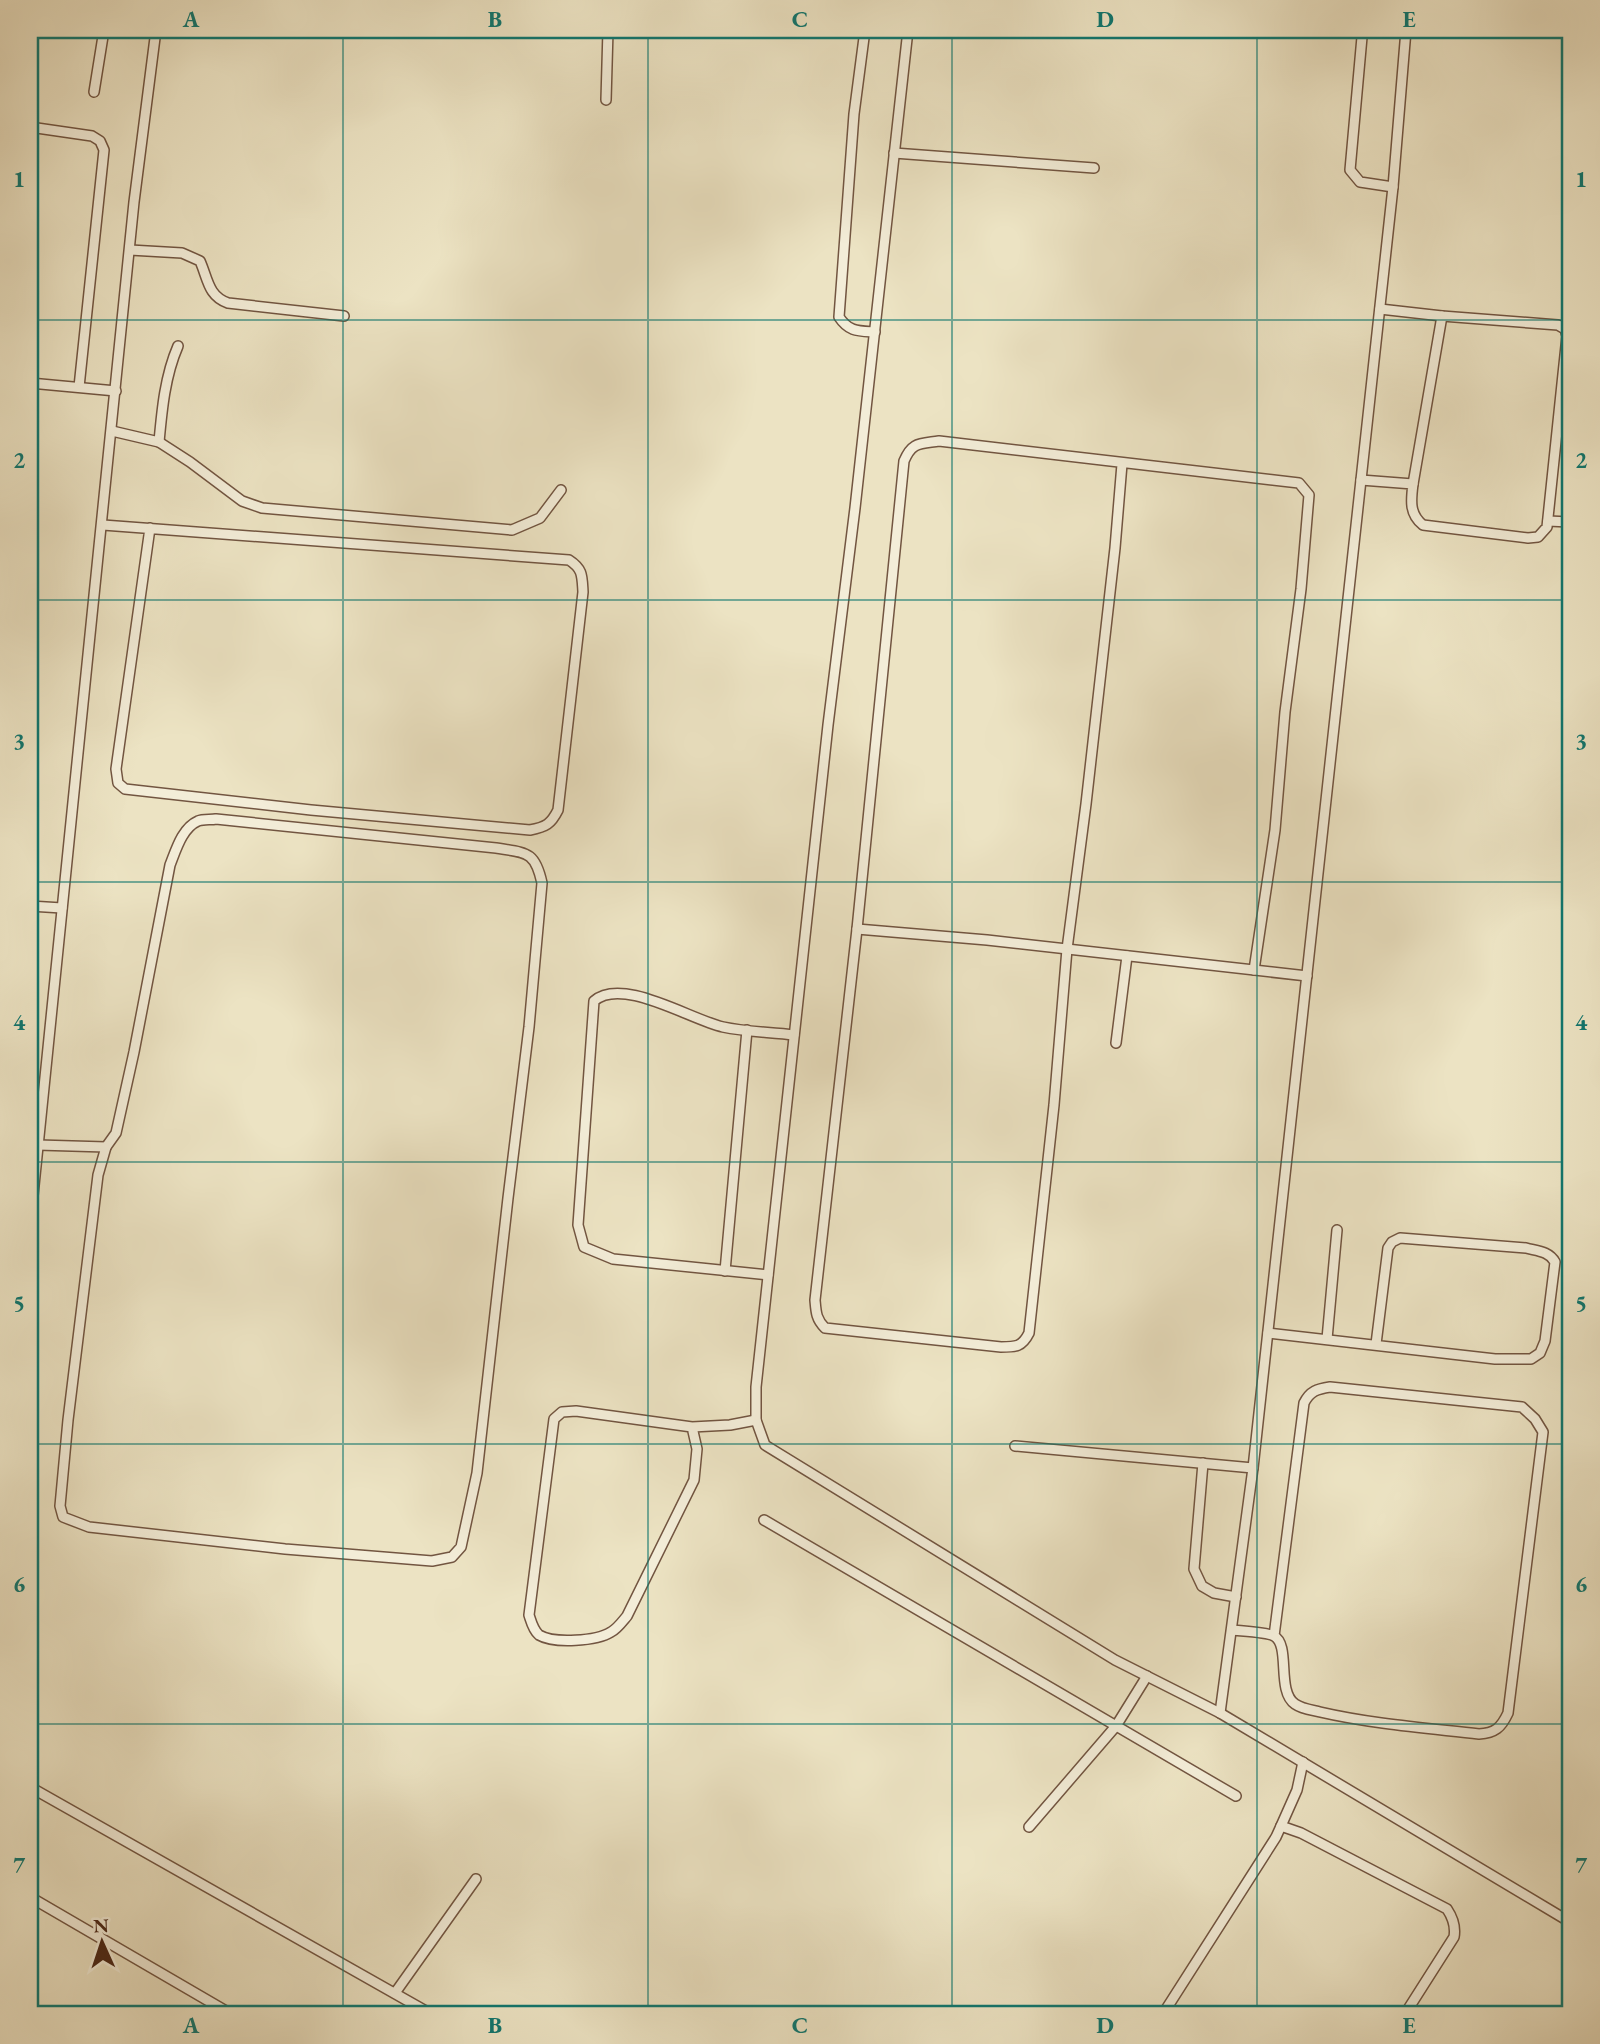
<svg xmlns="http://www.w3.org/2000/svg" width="1600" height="2044" font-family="'EB Garamond',serif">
  <rect width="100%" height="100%" fill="#ece3c3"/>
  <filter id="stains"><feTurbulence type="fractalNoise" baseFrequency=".00286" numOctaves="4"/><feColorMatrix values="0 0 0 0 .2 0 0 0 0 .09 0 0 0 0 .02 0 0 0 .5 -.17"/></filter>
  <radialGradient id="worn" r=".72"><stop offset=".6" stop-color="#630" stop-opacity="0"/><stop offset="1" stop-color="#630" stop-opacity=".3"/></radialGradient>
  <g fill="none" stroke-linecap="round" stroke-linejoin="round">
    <g stroke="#725541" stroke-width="12">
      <g id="service">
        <path d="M865,30L854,114L839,317C849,332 858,331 875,332"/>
        <path d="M908,30L855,508L828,725L756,1387V1420L765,1445L1115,1660L1220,1713L1570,1922"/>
        <path d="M1362,37L1350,170L1360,182L1393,187"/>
        <path d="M94,92L104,30"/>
        <path d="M606,100L608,30"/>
        <path d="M30,127L92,136L100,141L104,150L79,387"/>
        <path d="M894,153L1094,168"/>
        <path d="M130,250L182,253L200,261C208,279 208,296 228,303L344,316"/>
        <path d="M30,383L116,391"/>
        <path d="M112,431L159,442L190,462L242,501L262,508L512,530L540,518L561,490"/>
        <path d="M159,442C162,409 165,376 178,346"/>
        <path d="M1122,464L1115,548L1086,804L1067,949L1054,1105L1029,1333C1022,1347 1016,1347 1001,1347L825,1328C816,1319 816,1312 815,1300L857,929L904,461C912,442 919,444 939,441L1299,483L1309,495L1301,589L1285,712L1275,830L1254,970"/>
        <path d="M1361,480L1413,484C1411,500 1409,514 1423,525L1528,538L1538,537L1547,527L1567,336L1565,329L1558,325L1442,316L1380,309"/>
        <path d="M1413,484L1442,316"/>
        <path d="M1548,521L1570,522"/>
        <path d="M103,525L569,560C583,569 582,576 583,592L558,810C551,824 546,827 530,830L311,810L125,789L118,783L116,769L150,528"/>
        <path d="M216,819L496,848C527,853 535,851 542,883L529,1027L508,1198L477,1473L461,1547L452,1557L432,1561L285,1549L89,1527L63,1517L60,1506L68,1420L98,1175L106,1147L116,1133L134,1052L170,865C176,850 182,828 198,821C203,819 211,820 216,819Z"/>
        <path d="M30,906L62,908"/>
        <path d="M857,929L987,940L1307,976"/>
        <path d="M1116,1043L1127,956"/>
        <path d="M38,1145L106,1147"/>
        <path d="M30,1225L134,202L156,30"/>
        <path d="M725,1271L747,1030"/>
        <path d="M768,1275L613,1259L584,1247L578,1225L594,1001C622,976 691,1020 723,1027C746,1032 771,1032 794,1035"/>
        <path d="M1268,1333L1495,1359H1531L1540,1353L1545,1341L1555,1262C1549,1251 1537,1251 1526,1248L1400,1238L1392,1242L1388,1248L1376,1344"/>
        <path d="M1327,1339L1337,1230"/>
        <path d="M692,1427L697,1449L694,1480L627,1616C622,1622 617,1629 611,1632C597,1641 554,1644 539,1635C533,1630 531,1621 529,1615L554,1419L562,1412L576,1411L692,1427L730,1425L756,1420"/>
        <path d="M1015,1446L1253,1468"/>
        <path d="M1203,1463L1194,1569L1202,1586L1214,1593L1236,1597"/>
        <path d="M764,1520L1236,1796"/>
        <path d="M1232,1630C1240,1631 1267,1632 1274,1636C1291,1645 1276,1691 1295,1704C1302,1709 1312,1710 1320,1712C1372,1724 1426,1728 1479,1734C1495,1733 1501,1728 1508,1713L1543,1432L1535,1419L1522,1407L1330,1387C1317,1389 1310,1391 1304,1403L1274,1636"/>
        <path d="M1220,1713L1253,1468L1393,187L1406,30"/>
        <path d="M30,1787L431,2014"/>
        <path d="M1281,1826L1297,1790L1303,1762"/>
        <path d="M1029,1827L1116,1726L1147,1676"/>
        <path d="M30,1897L231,2014"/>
        <path d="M395,1993L476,1879"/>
        <path d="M844,2014L845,2013"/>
        <path d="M1163,2014L1276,1837L1281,1826L1301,1833L1447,1909C1453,1918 1456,1926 1454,1937L1405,2014"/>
      </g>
    </g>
    <use href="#service" stroke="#f3edd8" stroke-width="9"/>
  </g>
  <path fill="none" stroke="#0f766e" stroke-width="2" stroke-opacity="0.55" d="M343,30V2014M648,30V2014M952,30V2014M1257,30V2014M30,320H1570M30,600H1570M30,882H1570M30,1162H1570M30,1444H1570M30,1724H1570"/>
  <rect width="1600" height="2044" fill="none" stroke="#ece3c3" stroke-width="77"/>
  <g transform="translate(102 1942) rotate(357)" stroke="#f3edd8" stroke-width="5" paint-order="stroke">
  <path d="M0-5L12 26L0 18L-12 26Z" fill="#492616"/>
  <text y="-10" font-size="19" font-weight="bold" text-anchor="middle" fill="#492616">N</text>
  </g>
  <rect x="38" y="38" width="1524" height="1968" fill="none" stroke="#0f766e" stroke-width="2.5"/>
  <g font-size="23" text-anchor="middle" font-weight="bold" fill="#0f766e">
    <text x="191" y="27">A</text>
    <text x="495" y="27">B</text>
    <text x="800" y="27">C</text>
    <text x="1105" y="27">D</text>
    <text x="1409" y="27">E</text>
    <text x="19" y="187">1</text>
    <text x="1581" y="187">1</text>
    <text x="19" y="468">2</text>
    <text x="1581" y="468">2</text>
    <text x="19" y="749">3</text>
    <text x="1581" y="749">3</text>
    <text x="19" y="1030">4</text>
    <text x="1581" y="1030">4</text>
    <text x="19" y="1311">5</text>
    <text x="1581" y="1311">5</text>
    <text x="19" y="1592">6</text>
    <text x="1581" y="1592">6</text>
    <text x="19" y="1873">7</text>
    <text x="1581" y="1873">7</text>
    <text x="191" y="2033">A</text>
    <text x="495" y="2033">B</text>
    <text x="800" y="2033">C</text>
    <text x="1105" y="2033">D</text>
    <text x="1409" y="2033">E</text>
  </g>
  <rect width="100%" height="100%" filter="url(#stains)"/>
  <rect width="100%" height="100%" fill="url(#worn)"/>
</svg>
